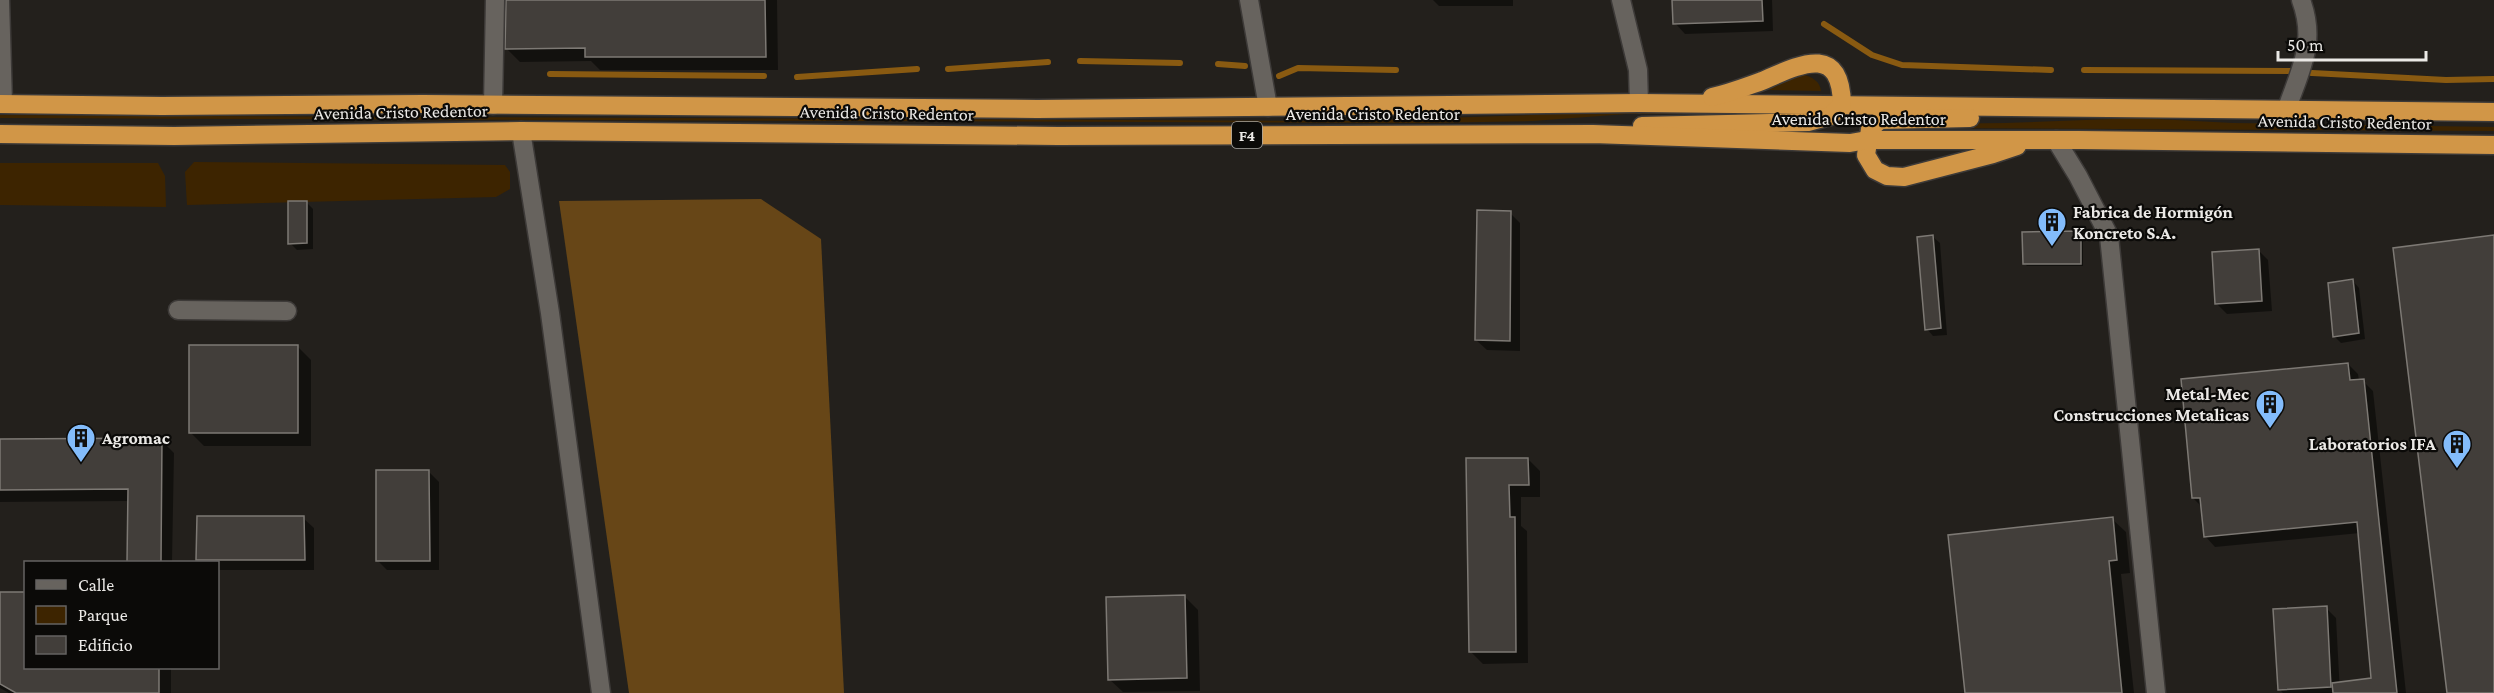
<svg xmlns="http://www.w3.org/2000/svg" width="2494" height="693" font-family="'Crimson Pro',serif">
  <rect width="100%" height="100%" fill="#23201c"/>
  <g fill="#3d2400">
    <path d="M1802,74C1812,77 1820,81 1821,91L1767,90L1786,79Z"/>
    <path d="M1800,111V114H1627L1533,121L1425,123L0,118V115L1347,121L1627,112Z"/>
    <path d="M2138,118L2233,123L2494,127V131L1917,128L1918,124L2005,123Z"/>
    <path d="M194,162L505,165L510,172V189L496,197L187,205L185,172Z"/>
    <path d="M0,163H158L165,176L166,207L0,205Z"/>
  </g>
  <path fill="#674617" d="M761,199L821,239L844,693H629L559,201Z"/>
  <g fill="#0007">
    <path d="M508,0H777L778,70H600L591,61L520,62L507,49Z"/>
    <path d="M1433,0H1513V6H1439Z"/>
    <path d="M1674,0H1772L1773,31L1685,34L1675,23Z"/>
    <path d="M306,202L313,209V249L297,250L290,243Z"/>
    <path d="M1510,213L1520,223V351L1487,350L1476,340Z"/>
    <path d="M2080,232L2083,235V266H2027L2024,263Z"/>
    <path d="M1933,237L1940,243L1947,335L1933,336L1927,329Z"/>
    <path d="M2258,250L2268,260L2272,311L2227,314L2217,304Z"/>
    <path d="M2353,281L2359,288L2365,339L2341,343L2334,336Z"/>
    <path d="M298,347L311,360V446H204L190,432Z"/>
    <path d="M2348,364L2358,374L2359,381H2363L2373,391L2406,693H2362L2373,679L2360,533L2215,547L2205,536L2202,507L2193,498Z"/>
    <path d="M161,440L174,453L172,562H128L129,501L0,502V441Z"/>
    <path d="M1468,459H1528L1540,471V497H1521V526L1527,531L1528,663L1483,664L1470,651Z"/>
    <path d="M429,472L439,482V570H387L377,560Z"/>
    <path d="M303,518L314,528V570H218V562H200L197,559Z"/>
    <path d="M2112,519L2126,532L2130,573L2121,574L2134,693H1966Z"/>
    <path d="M0,593L26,668H171V693H9L0,688Z"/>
    <path d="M1185,597L1198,610L1200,691L1123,692L1109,679Z"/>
    <path d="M2326,608L2336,618L2340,693H2283L2279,689Z"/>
  </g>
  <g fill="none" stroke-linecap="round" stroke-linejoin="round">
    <g stroke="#895a11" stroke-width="6">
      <path d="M1824,24L1872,55L1902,65L2051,70"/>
      <path d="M1080,61L1180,63"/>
      <path d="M1218,64L1245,66"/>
      <path d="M948,69L1048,62"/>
      <path d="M2084,70L2290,71"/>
      <path d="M2312,73L2446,80L2494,79"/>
      <path d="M550,74L764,76"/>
      <path d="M1279,76L1298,68L1396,70"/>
      <path d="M797,77L917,69"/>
    </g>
  </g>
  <g fill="#423e3a" stroke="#7d7974" stroke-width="1.5">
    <path d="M506,0H765L766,57H585V48L505,49Z"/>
    <path d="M1672,0H1762L1763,21L1673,24Z"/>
    <path d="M288,201H307V243L288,244Z"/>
    <path d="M1477,210L1511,211L1510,341L1475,340Z"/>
    <path d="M2081,231V264H2023L2022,232Z"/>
    <path d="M1933,235L1941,328L1925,330L1917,237Z"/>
    <path d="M2494,235V693H2447L2393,248Z"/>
    <path d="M2259,249L2262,301L2215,304L2212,252Z"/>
    <path d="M2353,279L2359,333L2333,337L2328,283Z"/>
    <rect x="189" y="345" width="109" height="88"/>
    <path d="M2348,363L2350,380L2364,379L2397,693H2333L2332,683L2371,678L2357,522L2204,537L2200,498H2192L2181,379Z"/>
    <path d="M162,438L161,562H127L128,489L0,490V439Z"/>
    <path d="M1466,458H1528L1529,485H1509L1510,517H1515L1516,652H1469Z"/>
    <path d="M376,470H429L430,561H376Z"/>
    <path d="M197,516H304L305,560H196Z"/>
    <path d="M2113,517L2117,560L2109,561L2122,693H1965L1948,535Z"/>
    <path d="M0,592H26V668H159V693H16L0,684Z"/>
    <path d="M1185,595L1187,678L1108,680L1106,597Z"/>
    <path d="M2327,606L2331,687L2278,690L2273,609Z"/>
  </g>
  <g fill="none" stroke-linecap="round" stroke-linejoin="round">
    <g stroke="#3d3a38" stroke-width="21">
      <g id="minor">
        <path d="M0,0L3,103"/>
        <path d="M1249,0L1268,107"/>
        <path d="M1621,0L1638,70L1639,103"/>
        <path d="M493,105L495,0"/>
        <path d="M2286,111C2300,70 2317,43 2301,0"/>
        <path d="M521,131L550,313L601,693"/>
        <path d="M2056,140L2078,176L2109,236L2156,693"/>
        <path d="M178,310L287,311"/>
      </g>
    </g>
    <g stroke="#3d3a38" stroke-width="21">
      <g id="highway">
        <path d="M0,104L162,106L423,104L1037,109L1639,103L2494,112"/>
        <path d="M1970,118L1880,120L1870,129L1866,155L1875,170L1887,176L1904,177L1993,154L2017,146"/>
        <path d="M1642,126L1808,122L1830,116L1842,105C1841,42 1799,65 1762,81C1745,87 1730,93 1712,97"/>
        <path d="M0,134L174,136L521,131L1058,136L1593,134L1850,143L1867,140H2079L2494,145"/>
      </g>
    </g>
    <use href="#minor" stroke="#67635e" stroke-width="18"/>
    <use href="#highway" stroke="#d19647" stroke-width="18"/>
  </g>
  <defs>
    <g id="building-pin" transform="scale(1.5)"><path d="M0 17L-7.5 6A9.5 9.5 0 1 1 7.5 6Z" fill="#83bcfb" stroke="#0b0a08"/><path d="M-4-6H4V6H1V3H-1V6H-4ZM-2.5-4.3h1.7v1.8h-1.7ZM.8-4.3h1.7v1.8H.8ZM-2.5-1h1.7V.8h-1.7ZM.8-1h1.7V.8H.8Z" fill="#111"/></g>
  </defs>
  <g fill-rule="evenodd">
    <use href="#building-pin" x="2052" y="222"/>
    <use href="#building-pin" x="2270" y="404"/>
    <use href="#building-pin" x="81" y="438"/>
    <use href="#building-pin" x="2457" y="444"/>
  </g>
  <g text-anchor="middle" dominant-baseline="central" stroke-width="4.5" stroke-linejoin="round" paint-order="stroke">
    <rect fill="#0b0a08" stroke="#a8a6a3" stroke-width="1.5" x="1232" y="122" width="30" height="26" rx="4.5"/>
    <g font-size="16" font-weight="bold" fill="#ebe9e6">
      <text x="1247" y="135">F4</text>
    </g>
    <g font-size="18" fill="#ebe9e6" stroke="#0b0a08">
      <text transform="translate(401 112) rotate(-1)">Avenida Cristo Redentor</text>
      <text transform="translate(887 113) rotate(1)">Avenida Cristo Redentor</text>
      <text x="1373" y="114">Avenida Cristo Redentor</text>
      <text x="1859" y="119">Avenida Cristo Redentor</text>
      <text transform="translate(2345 122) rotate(1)">Avenida Cristo Redentor</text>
    </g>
    <g font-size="18" font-weight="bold" fill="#ebe9e6" stroke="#0b0a08" text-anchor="start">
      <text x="2073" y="212">Fabrica de Hormigón<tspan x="2073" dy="21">Koncreto S.A.</tspan></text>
      <text x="2249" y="394" text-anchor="end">Metal-Mec<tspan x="2249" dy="21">Construcciones Metalicas</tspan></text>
      <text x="102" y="438">Agromac</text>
      <text x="2436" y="444" text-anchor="end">Laboratorios IFA</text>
    </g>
  </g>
  <rect x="24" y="561" width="195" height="108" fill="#0b0a08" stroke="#656361" stroke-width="1.5"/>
  <rect x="36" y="580" width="30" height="9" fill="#67635e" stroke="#656361" stroke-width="1.5"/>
  <text x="78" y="591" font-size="18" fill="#ebe9e6">Calle</text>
  <rect x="36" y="606" width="30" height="18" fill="#3d2400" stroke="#656361" stroke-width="1.5"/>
  <text x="78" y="621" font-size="18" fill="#ebe9e6">Parque</text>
  <rect x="36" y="636" width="30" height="18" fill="#423e3a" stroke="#656361" stroke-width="1.5"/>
  <text x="78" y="651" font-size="18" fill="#ebe9e6">Edificio</text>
  <path d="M2278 51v9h148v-9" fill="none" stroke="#ebe9e6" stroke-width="3"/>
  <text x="2287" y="51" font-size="18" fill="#ebe9e6" stroke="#0b0a08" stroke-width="4.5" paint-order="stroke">50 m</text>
</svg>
